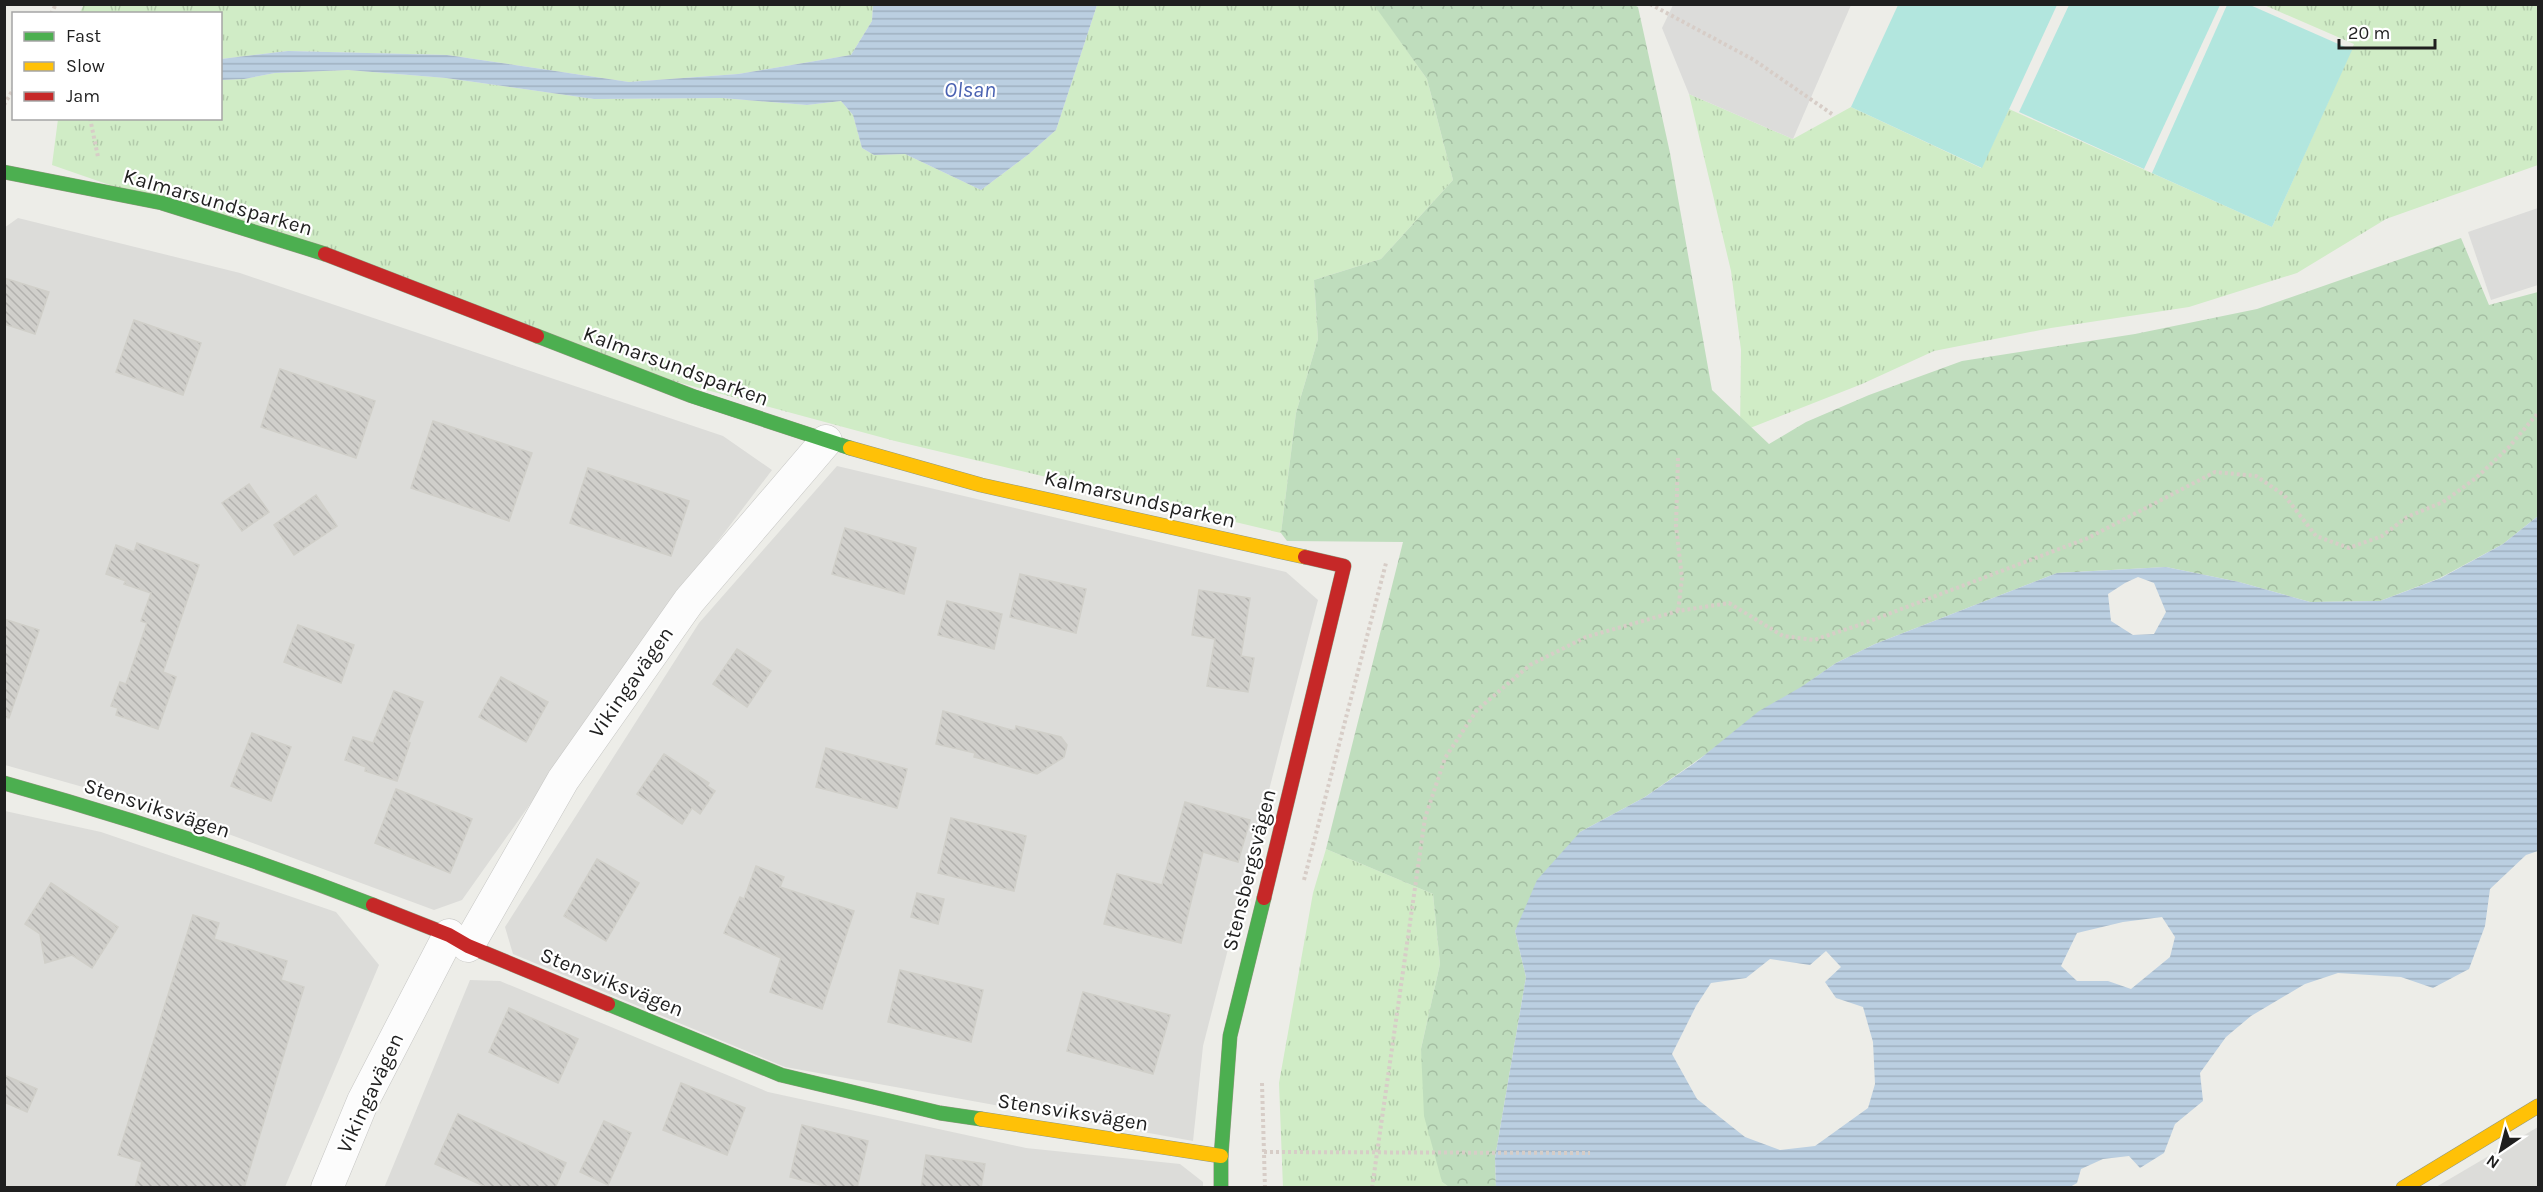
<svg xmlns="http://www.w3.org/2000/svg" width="2543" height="1192" font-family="Karla,sans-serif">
  <defs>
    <pattern id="grass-tufts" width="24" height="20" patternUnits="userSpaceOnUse" patternTransform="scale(1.5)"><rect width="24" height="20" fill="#d0ecc6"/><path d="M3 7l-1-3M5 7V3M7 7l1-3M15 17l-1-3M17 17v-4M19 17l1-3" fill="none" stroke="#b2caaa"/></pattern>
    <pattern id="forest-crowns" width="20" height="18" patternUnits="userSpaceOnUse" patternTransform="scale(1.5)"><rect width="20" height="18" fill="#bfddbd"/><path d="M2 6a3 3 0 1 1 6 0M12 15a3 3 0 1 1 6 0" fill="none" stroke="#a4bda2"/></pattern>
    <pattern id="water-rules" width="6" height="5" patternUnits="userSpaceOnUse" patternTransform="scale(1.5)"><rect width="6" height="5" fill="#bbcfe1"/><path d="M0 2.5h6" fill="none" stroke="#a0b1c1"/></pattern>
    <pattern id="building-back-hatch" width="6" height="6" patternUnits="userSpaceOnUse" patternTransform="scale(1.5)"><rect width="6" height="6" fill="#d0cfcb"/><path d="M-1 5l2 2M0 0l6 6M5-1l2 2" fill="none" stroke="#b2b1ae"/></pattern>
  </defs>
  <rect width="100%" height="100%" fill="#edede8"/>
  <g fill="#dcdcd9">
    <path d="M18,218L240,273L723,436L772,470L699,566L462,900L434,910L161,809L5,765L4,228Z"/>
    <path d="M837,466L1286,572L1318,600L1203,1046L1193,1141L785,1067L513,954L505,927L699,623Z"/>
    <path d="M5,811L101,832L336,912L379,965L285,1187L5,1188Z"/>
    <path d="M470,980L500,981L768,1092L1026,1148L1180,1164L1203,1182V1188H384Z"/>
    <path d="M2538,1127V1187H2436Z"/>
  </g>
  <g fill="url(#grass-tufts)">
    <path d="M84,4L873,5L872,21L851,55L738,74L629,82L447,55L288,51L221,59L220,14H79Z"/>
    <path d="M1374,4L1427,79L1453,180L1381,259L1314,280L1318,339L1296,413L1281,533L895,441L677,382L52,165L58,119L220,118L221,80L244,79L275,73L348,70L446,78L594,99L722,98L807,105L841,101L853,115L862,148L874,155L905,154L981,190L1029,154L1056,130L1097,5Z"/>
    <path d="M2264,5H2538V165L2386,219L2297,273L2189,307L2051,328L1934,351L1862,384L1740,432L1741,350L1731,271L1689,94L1793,139L1851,107L1981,168L2009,109L2272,227L2354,44Z"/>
    <path d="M1326,849L1433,894L1440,964L1421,1049L1442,1182L1449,1187L1283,1188L1279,1083L1313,893Z"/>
  </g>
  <path fill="url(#forest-crowns)" d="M1632,4L1638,7L1670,153L1712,390L1769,444L1806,422L1869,395L1962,361L2135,334L2257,309L2461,238L2489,305L2538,292V516L2503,544L2440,578L2380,601L2310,602L2239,582L2166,567L2057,573L1875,644L1836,663L1645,797L1580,832L1515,931L1526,977L1495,1158L1496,1187H1449L1442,1182L1424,1116L1421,1049L1440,964L1433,894L1326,849L1403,542L1287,541L1281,533L1296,413L1318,339L1314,280L1381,259L1453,180L1427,79L1374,5Z"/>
  <g fill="#b2e6de">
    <path d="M1898,5H2057L1982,168L1851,107Z"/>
    <path d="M2069,5H2220L2144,169L2019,112Z"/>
    <path d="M2227,5H2250L2352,50L2272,227L2152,173Z"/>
  </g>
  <g fill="#dcdcda">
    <path d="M1673,5H1851L1793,139L1689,94L1662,28Z"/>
    <path d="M2538,208V285L2491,300L2468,232Z"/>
  </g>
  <g fill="url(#water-rules)" fill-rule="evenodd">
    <path d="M873,5H1097L1056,130L1029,154L981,190L905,154L874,155L862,148L853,115L841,101L807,105L722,98L594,99L446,78L348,70L275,73L244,79L221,80V59L288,51L447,55L629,82L738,74L851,55L872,21Z"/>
    <path d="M2538,516V851L2526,855L2490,889L2485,926L2469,969L2433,988L2401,977L2338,973L2305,984L2251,1016L2226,1037L2200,1073L2203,1101L2175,1124L2164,1153L2140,1168L2129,1156L2103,1159L2081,1169L2077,1183L2070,1187H1496L1495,1158L1526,977L1515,931L1537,880L1580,832L1645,797L1696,762L1759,711L1801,687L1836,663L1875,644L2057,573L2166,567L2239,582L2310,602L2380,601L2441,578L2503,544ZM2138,577L2154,583L2166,612L2154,634L2133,635L2111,621L2108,594L2125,583ZM2162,917L2175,937L2170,957L2131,989L2108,981H2077L2061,966L2077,933L2123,922ZM1826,951L1841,967L1825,982L1836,998L1863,1007L1873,1042L1875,1084L1868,1108L1815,1146L1780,1150L1745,1137L1697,1099L1672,1054L1696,1006L1711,983L1746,978L1770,959L1810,965Z"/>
  </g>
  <g fill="url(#building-back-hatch)" stroke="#d0cfc9" stroke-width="1.5">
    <path d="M4,278L49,292L35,334L4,324Z"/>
    <path d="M134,320L201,343L183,395L116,372Z"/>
    <path d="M280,369L375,401L356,458L261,427Z"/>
    <path d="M433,421L532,453L509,521L411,488Z"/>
    <path d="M588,468L689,501L671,556L570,523Z"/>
    <path d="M249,484L269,512L242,531L222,503Z"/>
    <path d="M316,495L337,526L294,555L274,525Z"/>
    <path d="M845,528L916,548L904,594L832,574Z"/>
    <path d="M137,543L199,565L163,672L176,677L158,729L116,715L118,708L111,706L120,682L126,684L147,623L141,621L151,593L124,584L126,581L106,574L116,545L134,552Z"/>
    <path d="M1020,574L1086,589L1076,633L1010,617Z"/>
    <path d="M1199,590L1250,598L1241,656L1254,658L1248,692L1207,686L1215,639L1192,635Z"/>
    <path d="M947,601L1002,614L994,649L938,635Z"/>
    <path d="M4,619L39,630L9,718L4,717Z"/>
    <path d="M298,625L354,645L341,683L284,662Z"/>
    <path d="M737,649L771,671L747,707L713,684Z"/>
    <path d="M501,677L548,702L526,742L479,717Z"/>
    <path d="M394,691L423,702L408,742L410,743L397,781L365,771L366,767L345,760L353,737L373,743Z"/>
    <path d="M943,711L1015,731L1016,726L1061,737L1067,745L1064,757L1037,774L974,757L975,753L936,744Z"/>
    <path d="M252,733L291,747L271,801L231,786Z"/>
    <path d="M826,748L907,769L897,808L816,787Z"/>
    <path d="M664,754L709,783L707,786L715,791L700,814L692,808L682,824L637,794Z"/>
    <path d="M396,789L472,819L450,873L375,843Z"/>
    <path d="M1185,802L1250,820L1238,862L1203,852L1181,943L1104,924L1117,874L1162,885Z"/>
    <path d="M951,818L1026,836L1014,891L938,873Z"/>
    <path d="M597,859L639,883L606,941L564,916Z"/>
    <path d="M756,866L784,877L780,887L854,911L822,1009L770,992L781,958L724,933L740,897L744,899Z"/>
    <path d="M51,883L118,927L92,968L72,955L45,963L40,934L25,924Z"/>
    <path d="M917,893L944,899L938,924L911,917Z"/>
    <path d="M193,915L219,923L214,939L287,961L281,980L304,987L244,1188H135L142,1162L118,1155Z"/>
    <path d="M900,970L983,990L971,1042L888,1022Z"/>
    <path d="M1083,992L1170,1015L1153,1074L1067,1051Z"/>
    <path d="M509,1008L578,1039L558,1083L489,1052Z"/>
    <path d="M4,1075L37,1089L27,1112L4,1102Z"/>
    <path d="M681,1083L745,1108L727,1155L663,1130Z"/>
    <path d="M458,1114L566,1163L555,1188H488L435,1164Z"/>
    <path d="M604,1121L631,1133L608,1185L580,1172Z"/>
    <path d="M802,1125L868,1141L857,1188H832L790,1177Z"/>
    <path d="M926,1155L985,1164L981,1188H921Z"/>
  </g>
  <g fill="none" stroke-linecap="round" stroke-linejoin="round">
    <g stroke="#c6c6c4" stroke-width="33">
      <g id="street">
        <path d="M468,946L563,780L689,601L826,441"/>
        <path d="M327,1188L363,1101L449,935"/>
      </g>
    </g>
    <g stroke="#90987f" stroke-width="15">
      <g id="fast">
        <path d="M4,172L162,203L325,254"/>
        <path d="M537,336L692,396L850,448"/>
        <path d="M4,783C129,818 252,858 373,905"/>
        <path d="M608,1004L781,1075L940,1113L981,1119"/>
        <path d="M1221,1188V1156L1230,1036L1264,898"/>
      </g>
    </g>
    <g stroke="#90987f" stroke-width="15">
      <g id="slow">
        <path d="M850,448L981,485L1305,557"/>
        <path d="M981,1119L1221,1156"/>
        <path d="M2403,1188L2538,1106"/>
      </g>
    </g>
    <g stroke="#90987f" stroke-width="15">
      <g id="jam">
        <path d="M325,254L537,336"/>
        <path d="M1264,898L1344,566L1305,557"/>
        <path d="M373,905L449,935L468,946L608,1004"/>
      </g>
    </g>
    <g stroke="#d7cdc7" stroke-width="4" stroke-dasharray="3 3" stroke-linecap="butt">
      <path d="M1650,4L1754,60L1832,114"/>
      <path d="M51,14L56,4"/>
      <path d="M4,105L14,88"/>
      <path d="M90,118L98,157"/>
      <path d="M1678,458L1676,526L1682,578L1678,611"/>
      <path d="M1304,880L1386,563"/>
      <path d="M1262,1083L1265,1188"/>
      <path d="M1264,1152L1590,1153"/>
      <path d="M1372,1188L1425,818L1445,758L1477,710L1530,665L1586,637L1678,611L1729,603L1783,636L1814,640L1862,624L2088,538L2215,472L2256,476L2284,495L2316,536L2349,548L2382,536L2407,517L2443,502L2476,478L2509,447L2538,413"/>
    </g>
    <use href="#street" stroke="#fcfcfc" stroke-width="32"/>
    <use href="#fast" stroke="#4caf50" stroke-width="14"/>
    <use href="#slow" stroke="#ffc107" stroke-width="14"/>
    <use href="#jam" stroke="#c62828" stroke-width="14"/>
  </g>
  <g text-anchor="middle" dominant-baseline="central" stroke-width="4.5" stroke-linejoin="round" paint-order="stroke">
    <g font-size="21" fill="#1f1f1f" stroke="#fff">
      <text transform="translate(218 202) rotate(16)">Kalmarsundsparken</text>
      <text transform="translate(676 366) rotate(20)">Kalmarsundsparken</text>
      <text transform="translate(1140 499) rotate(13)">Kalmarsundsparken</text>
      <text transform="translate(631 682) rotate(-55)">Vikingavägen</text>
      <text transform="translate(157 808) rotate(18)">Stensviksvägen</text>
      <text transform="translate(1249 870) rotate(-76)">Stensbergsvägen</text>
      <text transform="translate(612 982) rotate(22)">Stensviksvägen</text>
      <text transform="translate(370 1093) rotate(-65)">Vikingavägen</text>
      <text transform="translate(1073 1112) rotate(9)">Stensviksvägen</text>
    </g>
    <g font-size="22" font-style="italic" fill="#4961b1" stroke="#fff">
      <text x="970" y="90">Olsan</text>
    </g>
  </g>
  <rect width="2543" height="1192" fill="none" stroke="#1f1f1f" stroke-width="12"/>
  <rect x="12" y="12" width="210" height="108" fill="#ffffff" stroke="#a5a5a5" stroke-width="1.5"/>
  <rect x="24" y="32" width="30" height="9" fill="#4caf50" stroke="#a5a5a5" stroke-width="1.5"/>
  <text x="66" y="42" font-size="18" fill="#1f1f1f">Fast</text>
  <rect x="24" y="62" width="30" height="9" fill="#ffc107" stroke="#a5a5a5" stroke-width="1.5"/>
  <text x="66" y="72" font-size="18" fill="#1f1f1f">Slow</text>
  <rect x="24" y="92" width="30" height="9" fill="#c62828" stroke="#a5a5a5" stroke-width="1.5"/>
  <text x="66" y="102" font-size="18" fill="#1f1f1f">Jam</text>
  <g transform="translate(2501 1150) rotate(215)" stroke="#ffffff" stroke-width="4.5" paint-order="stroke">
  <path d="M0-4.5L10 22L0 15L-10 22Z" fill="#1f1f1f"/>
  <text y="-9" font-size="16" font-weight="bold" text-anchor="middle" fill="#1f1f1f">N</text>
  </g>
  <path d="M2339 39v9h96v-9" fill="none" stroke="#1f1f1f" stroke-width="3"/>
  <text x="2348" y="39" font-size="18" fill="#1f1f1f" stroke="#ffffff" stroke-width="4.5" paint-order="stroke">20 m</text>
</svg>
